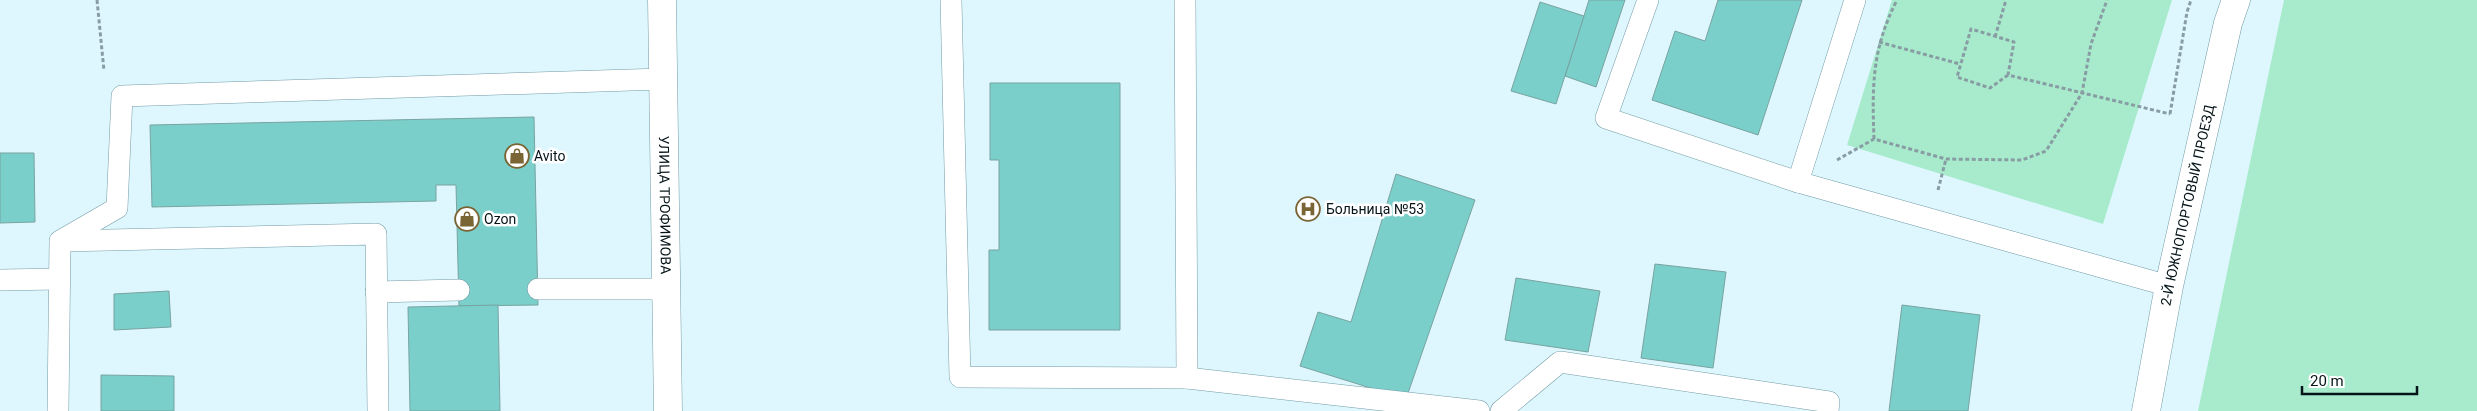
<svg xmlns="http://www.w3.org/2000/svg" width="2477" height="411" font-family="Roboto,sans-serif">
  <rect width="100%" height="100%" fill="#def7fe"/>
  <g fill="#a8ebcc">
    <path d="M1892,0H2172L2103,224L1847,145Z"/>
    <path d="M2284,0H2477V411H2198Z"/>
  </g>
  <g fill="#7acfca" stroke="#78a3a0">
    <path d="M1589,0H1625L1596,87L1565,76Z"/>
    <path d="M1718,0H1802L1758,135L1652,100L1675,31L1705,41Z"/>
    <path d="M1540,2L1584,16L1556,104L1511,91Z"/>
    <path d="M990,83H1120V330H989V250H999V160H990Z"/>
    <path d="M534,117L538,305L459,306L456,185H436V201L152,207L150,125Z"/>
    <path d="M0,153H34L35,222L0,223Z"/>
    <path d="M1396,174L1475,200L1406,399L1300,366L1318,312L1351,322Z"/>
    <path d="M1655,264L1726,272L1713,368L1641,358Z"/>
    <path d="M1516,278L1600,291L1588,352L1505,340Z"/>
    <path d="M169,291L171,327L114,330V294Z"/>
    <path d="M498,305L500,411H410L408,307Z"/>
    <path d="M1902,305L1980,315L1968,411H1889Z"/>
    <path d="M101,375L174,376V411H101Z"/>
  </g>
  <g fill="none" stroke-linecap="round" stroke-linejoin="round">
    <g stroke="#739ba6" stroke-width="22">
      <g id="lane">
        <path d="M951,0L960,377L1187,378L1479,411"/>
        <path d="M1185,0L1187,378"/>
        <path d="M1648,0L1606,118L1798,182"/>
        <path d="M1855,0L1798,182L2169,286"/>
        <path d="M63,241L376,234L378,411"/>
        <path d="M0,280L59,279"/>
        <path d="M538,289H667"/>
        <path d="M376,292L459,290"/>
        <path d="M58,411L60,241L117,208L122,96L663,79"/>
        <path d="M1501,411L1560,362L1829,402L1828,411"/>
      </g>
    </g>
    <g stroke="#739ba6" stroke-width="29">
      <g id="street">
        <path id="s1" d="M2146,411L2169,286L2228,23L2236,0"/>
      </g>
    </g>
    <g stroke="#739ba6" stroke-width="29">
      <g id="secondary">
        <path id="s2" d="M662,0L668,411"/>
      </g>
    </g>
    <g stroke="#889da3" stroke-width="3" stroke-dasharray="4 2.5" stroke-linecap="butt">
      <path d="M97,0L104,71"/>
      <path d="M1995,37L2006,0"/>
      <path d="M1879,42L1960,64"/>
      <path d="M2008,75L1990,88L1957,77L1971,29L2014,42L2008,75L2170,114"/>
      <path d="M2170,114L2187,12L2191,0"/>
      <path d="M1874,139C1872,85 1872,49 1897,0"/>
      <path d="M1837,160L1874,139L1946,159L2022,160L2046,151L2082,93L2091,44L2107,0"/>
      <path d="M1938,190L1946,159"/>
    </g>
    <use href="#lane" stroke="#fff" stroke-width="21"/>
    <use href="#street" stroke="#fff" stroke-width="28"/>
    <use href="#secondary" stroke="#fff" stroke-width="28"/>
  </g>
  <defs>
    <g id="shop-ring" transform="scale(1.25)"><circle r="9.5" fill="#fff" stroke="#7a6535" stroke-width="1.5"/><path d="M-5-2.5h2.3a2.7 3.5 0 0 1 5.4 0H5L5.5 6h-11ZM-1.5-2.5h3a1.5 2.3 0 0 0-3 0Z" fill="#7a6535"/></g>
    <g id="hospital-ring" transform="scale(1.25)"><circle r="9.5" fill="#fff" stroke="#7a6535" stroke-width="1.5"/><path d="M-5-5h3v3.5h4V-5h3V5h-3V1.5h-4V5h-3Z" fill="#7a6535"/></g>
  </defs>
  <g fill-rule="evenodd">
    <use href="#shop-ring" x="517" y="156"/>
    <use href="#hospital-ring" x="1308" y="209"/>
    <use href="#shop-ring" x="467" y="219"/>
  </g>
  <g text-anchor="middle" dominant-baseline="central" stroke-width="5" stroke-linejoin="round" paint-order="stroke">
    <g font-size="14" fill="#051418" stroke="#fff" text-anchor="start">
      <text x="534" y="156">Avito</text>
      <text x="1326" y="209">Больница №53</text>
      <text x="484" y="219">Ozon</text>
    </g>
    <g font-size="14" fill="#051418" stroke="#fff">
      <text stroke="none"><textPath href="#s2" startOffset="205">УЛИЦА ТРОФИМОВА</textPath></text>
      <text stroke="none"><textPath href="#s1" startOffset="210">2-Й ЮЖНОПОРТОВЫЙ ПРОЕЗД</textPath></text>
    </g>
  </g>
  <path d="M2302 386v8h115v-8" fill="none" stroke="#051418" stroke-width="2.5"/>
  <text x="2310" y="386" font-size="15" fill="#051418" stroke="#ffffff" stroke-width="4" paint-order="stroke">20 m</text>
</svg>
